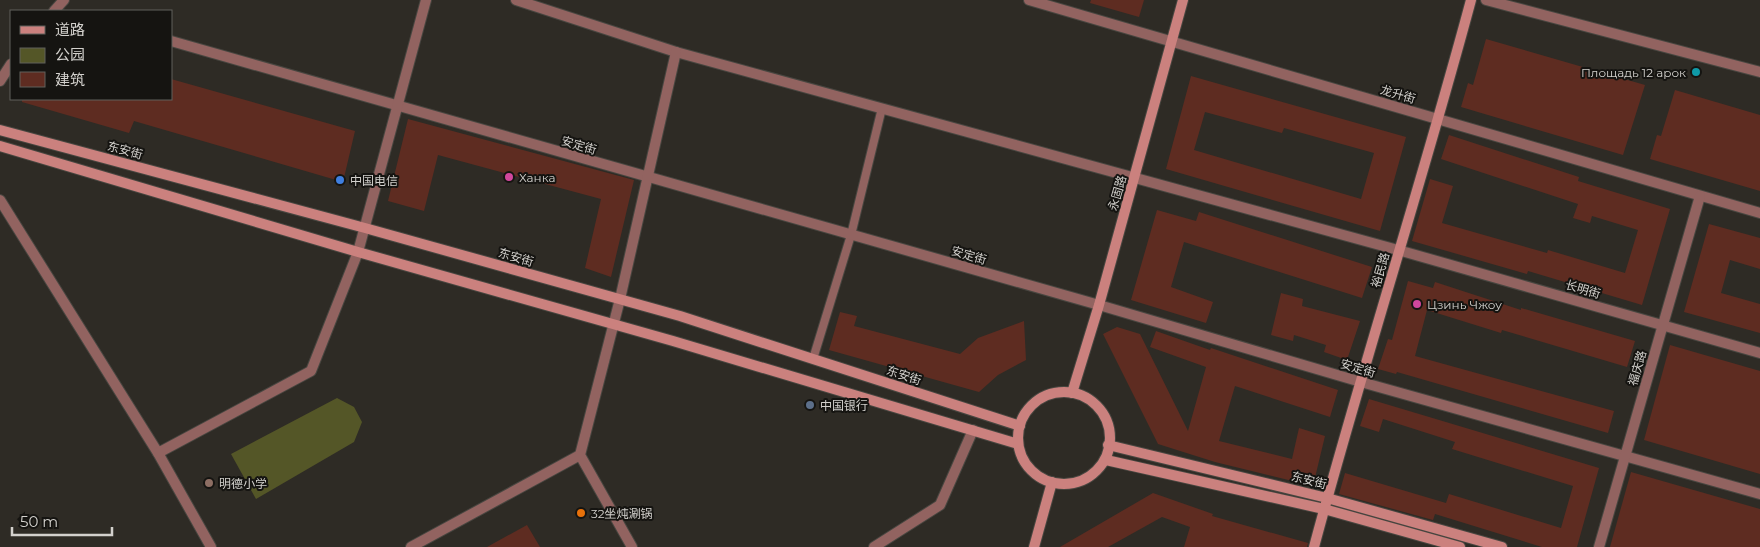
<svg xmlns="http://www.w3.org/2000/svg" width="1760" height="547" font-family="Montserrat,'Noto Sans SC',sans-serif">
  <rect width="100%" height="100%" fill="#2e2b25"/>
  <path fill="#545627" d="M337,398L354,407L362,422L354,442L256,499L231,454Z"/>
  <g fill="#5e2c21" fill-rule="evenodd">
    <path d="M1091,0H1144L1139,17L1090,3Z"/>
    <path d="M1486,39L1645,85L1623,155L1461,107L1468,83L1473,85Z"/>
    <path d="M1191,76L1406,137L1380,231L1166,169ZM1205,112L1282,133L1284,128L1374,153L1361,199L1194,150Z"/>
    <path d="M171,79L355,131L343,182L134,121L129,133L22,102V99H171Z"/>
    <path d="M1675,90L1760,115V191L1650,159L1657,135L1661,136Z"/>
    <path d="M408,119L634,180L611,277L585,268L601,199L438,155L424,211L388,201Z"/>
    <path d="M1449,135L1579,177L1578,181L1670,209L1642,305L1528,271L1527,274L1412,241L1430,179L1453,186L1442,223L1547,253L1548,250L1625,273L1638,230L1592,216L1590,223L1573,218L1578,204L1441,159Z"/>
    <path d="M1157,210L1196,221L1199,212L1372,267L1362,298L1184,242L1171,287L1213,302L1206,323L1131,300Z"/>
    <path d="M1709,224L1760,238V269L1730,260L1721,293L1760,304V333L1684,312Z"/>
    <path d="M1408,281L1433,288L1435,282L1521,310V308L1635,341L1627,367L1502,330L1501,333L1427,310L1415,356L1614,411L1608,433L1397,372L1396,374L1378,369L1388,339L1392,340Z"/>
    <path d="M1281,293L1303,299L1302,306L1360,321L1347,360L1324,352L1326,345L1294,335L1293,341L1271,335Z"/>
    <path d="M840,312L857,316L854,326L960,354L978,338L1024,321L1026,360L998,375L979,392L829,350Z"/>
    <path d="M1117,327L1140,334L1188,431L1206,367L1150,347L1156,331L1210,350L1211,348L1338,390L1330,417L1235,386L1219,441L1292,459L1299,428L1325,436L1313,486L1215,462L1158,444L1103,334Z"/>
    <path d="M1670,345L1760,371V474L1644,440Z"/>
    <path d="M1369,399L1599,468L1577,547H1542L1435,514L1433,520L1339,494L1345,473L1446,503L1449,494L1561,528L1573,486L1452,449L1455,442L1383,419L1379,432L1360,426Z"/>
    <path d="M1631,472L1760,509V547H1610Z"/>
    <path d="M1153,493L1213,514L1212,516L1308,543L1307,547H1184L1190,527L1162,517L1108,547H1060Z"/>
    <path d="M527,525L540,547H487Z"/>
  </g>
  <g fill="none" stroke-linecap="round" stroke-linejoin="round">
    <g stroke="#484640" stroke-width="10">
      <path id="lane" d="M813,359L851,235L882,108"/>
    </g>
    <g stroke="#484640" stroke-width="12">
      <g id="street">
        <path d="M516,0L676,52L1398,250L1760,353"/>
        <path d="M1029,0L1760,213"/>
        <path d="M1486,0L1760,72"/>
        <path d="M54,11L64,0"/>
        <path d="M171,41L1099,305L1361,382L1760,494"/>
        <path d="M0,81L11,64"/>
        <path d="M0,200L158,453L211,547"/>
        <path d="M158,453L311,371L358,252L426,0"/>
        <path d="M411,547L580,455"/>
        <path d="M632,547L580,455L620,299L676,52"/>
        <path d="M874,547L940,505L973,430"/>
        <path d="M1599,547L1700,196"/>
      </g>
    </g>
    <g stroke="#484640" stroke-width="12">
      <g id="secondary">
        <path d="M0,130L365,228L680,316L1020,426"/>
        <path d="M0,146L358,252L673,341L1018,444"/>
        <circle cx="1064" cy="438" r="46"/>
        <path d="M1072,393L1099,305L1183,0"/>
        <path d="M1108,445L1327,498L1502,547"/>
        <path d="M1106,460L1324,509L1460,547"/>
        <path d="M1034,547L1052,482"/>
        <path d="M1314,547C1363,364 1422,183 1471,0"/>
      </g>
    </g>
    <use href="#lane" stroke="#926360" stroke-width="8"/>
    <use href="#street" stroke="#926360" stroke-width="10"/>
    <use href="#secondary" stroke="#cb817e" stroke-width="10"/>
  </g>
  <circle fill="#0f9aa8" stroke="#151411" stroke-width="2" cx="1696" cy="72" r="5"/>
  <g fill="#d1479c" stroke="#151411" stroke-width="2">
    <circle cx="509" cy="177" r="5"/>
    <circle cx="1417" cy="304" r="5"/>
  </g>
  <circle fill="#3f7fe0" stroke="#151411" stroke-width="2" cx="340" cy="180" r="5"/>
  <circle fill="#5c6f8a" stroke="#151411" stroke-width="2" cx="810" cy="405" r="5"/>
  <circle fill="#8d6e63" stroke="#151411" stroke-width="2" cx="209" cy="483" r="5"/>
  <circle fill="#e8710a" stroke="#151411" stroke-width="2" cx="581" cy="513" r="5"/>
  <g text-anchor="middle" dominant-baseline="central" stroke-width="4" stroke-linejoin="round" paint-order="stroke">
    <g font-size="12" fill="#d3d1cd" stroke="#151411" text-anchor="start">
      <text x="1686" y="72" text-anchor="end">Площадь 12 арок</text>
      <text x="519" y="177">Ханка</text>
      <text x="350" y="180">中国电信</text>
      <text x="1427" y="304">Цзинь Чжоу</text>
      <text x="820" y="405">中国银行</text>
      <text x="219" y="483">明德小学</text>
      <text x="591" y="513">32坐炖涮锅</text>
    </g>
    <g font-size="12" fill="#d3d1cd" stroke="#151411">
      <text transform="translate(1398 94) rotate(16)">龙升街</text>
      <text transform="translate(579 145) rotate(16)">安定街</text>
      <text transform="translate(125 150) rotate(15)">东安街</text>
      <text transform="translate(1117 193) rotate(-74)">永固路</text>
      <text transform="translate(969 255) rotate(16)">安定街</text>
      <text transform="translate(516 257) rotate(16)">东安街</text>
      <text transform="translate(1380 270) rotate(-74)">裕民路</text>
      <text transform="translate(1583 289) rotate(16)">长明街</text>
      <text transform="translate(1358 368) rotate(16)">安定街</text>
      <text transform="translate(1637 368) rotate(-74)">福庆路</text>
      <text transform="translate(904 375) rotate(18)">东安街</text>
      <text transform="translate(1309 480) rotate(14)">东安街</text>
    </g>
  </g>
  <rect x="10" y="10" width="162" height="90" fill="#151411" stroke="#61605c"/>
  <rect x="20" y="26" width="25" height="8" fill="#cb817e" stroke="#61605c"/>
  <text x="55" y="35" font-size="15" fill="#d3d1cd">道路</text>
  <rect x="20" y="48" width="25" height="15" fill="#545627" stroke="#61605c"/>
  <text x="55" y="60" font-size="15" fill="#d3d1cd">公园</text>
  <rect x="20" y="72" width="25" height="15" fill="#5e2c21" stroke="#61605c"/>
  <text x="55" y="85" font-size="15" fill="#d3d1cd">建筑</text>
  <path d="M12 527v8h100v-8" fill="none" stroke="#d3d1cd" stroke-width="2.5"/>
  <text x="20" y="527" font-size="15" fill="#d3d1cd" stroke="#151411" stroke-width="4" paint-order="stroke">50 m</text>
</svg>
